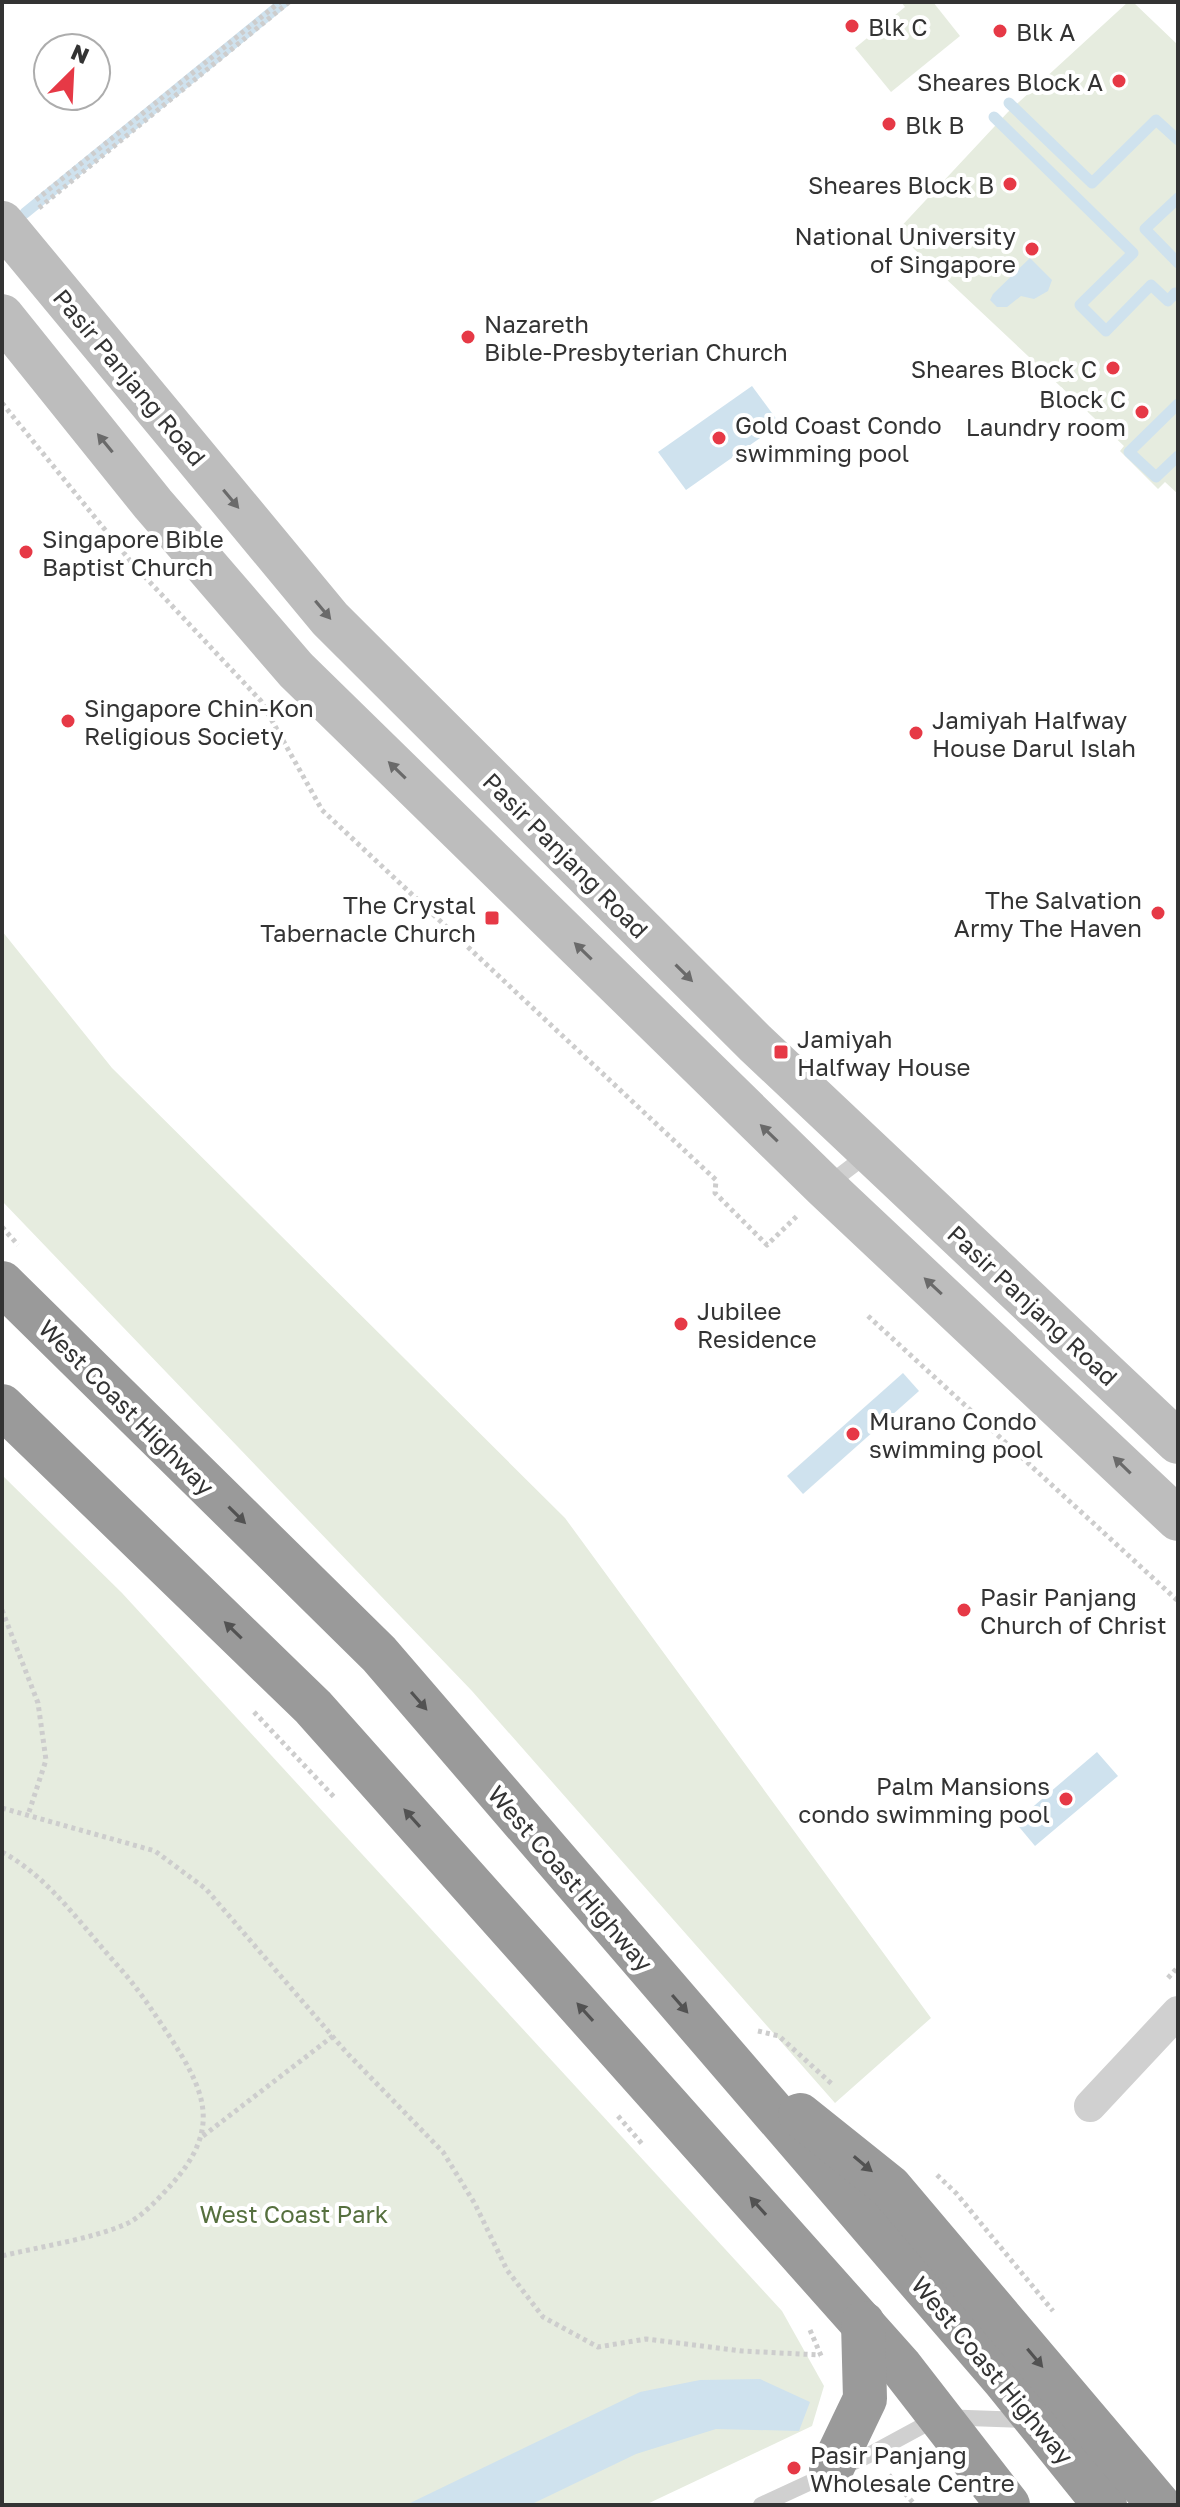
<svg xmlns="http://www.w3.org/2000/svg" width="1180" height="2507" font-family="'Golos Text',sans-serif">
  <rect width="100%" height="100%" fill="#fff"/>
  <g fill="#e6ecdf">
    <path d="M901,2H933L960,36L891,92L855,48L905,7Z"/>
    <path d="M1128,2H1133L1178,45V494L1165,482L1158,489L1120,451L1124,446L896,232L1008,112Z"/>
    <path d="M2,931L112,1068L565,1518L931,2018L835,2103L472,1691L2,1201Z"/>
    <path d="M2,1475L122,1593L782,2311L824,2386L812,2426L645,2505H2Z"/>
  </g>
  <g fill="#cfe2ee">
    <path d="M1030,258L1052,280L1048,291L1034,299L1021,296L1007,307H997L990,300L993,294Z"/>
    <path d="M752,386L780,424L686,490L658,452Z"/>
    <path d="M903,1373L919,1391L803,1494L787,1476Z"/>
    <path d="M1097,1752L1118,1776L1035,1846L1015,1822Z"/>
    <path d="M760,2379L810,2402L799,2431L716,2429L636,2454L530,2505H406L640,2392L700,2380Z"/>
  </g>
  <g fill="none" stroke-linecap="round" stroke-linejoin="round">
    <g stroke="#cfe2ee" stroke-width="11">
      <path d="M1009,103L1092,183L1156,120L1178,140"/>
      <path d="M994,117L1133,253L1080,305L1106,331L1151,285L1168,301L1175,293L1178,296"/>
      <path d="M1178,198L1145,229L1178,263"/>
      <path d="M25,213L284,2"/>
      <path d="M1178,404L1129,452L1156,477L1178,456"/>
    </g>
    <g stroke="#cdcdcd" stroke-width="5" stroke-dasharray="4 4" stroke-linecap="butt">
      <path d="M36,200L280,2"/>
      <path d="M39,208L289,2"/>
      <path d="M2,403L132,563L261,701L322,810L716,1180L715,1193L767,1245L798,1215"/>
      <path d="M2,1227L18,1245"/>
      <path d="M868,1316L1178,1601"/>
      <path d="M2,1610L38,1703L46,1760L28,1815"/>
      <path d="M254,1712L335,1798"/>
      <path d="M2,1808L155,1851L206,1889L346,2052L443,2152L475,2204L507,2270L543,2317L598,2347L646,2339L742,2351L820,2355"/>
      <path d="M2,1852C49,1877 82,1926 118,1966C137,1987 152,2010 168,2034C206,2092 222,2128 171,2185C159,2198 142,2217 126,2224C92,2239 38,2247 2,2256"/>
      <path d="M1168,1978L1178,1967"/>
      <path d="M758,2031L779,2036L833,2085"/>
      <path d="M618,2116L643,2145"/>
      <path d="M203,2136L333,2036"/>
      <path d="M937,2175L956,2193L1053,2311"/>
      <path d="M810,2330L822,2358"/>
      <path d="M889,2475L915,2505"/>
    </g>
    <g stroke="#d0d0d0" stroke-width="16">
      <path d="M826,1186L868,1154"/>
      <path d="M761,2505L867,2456L939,2417L1029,2420"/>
    </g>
    <path stroke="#d0d0d0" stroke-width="32" d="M1090,2106L1178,2012"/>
    <g stroke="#bdbdbd" stroke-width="44">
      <path d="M2,223L330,619L755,1043L1178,1442"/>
      <path d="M2,316L153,504L296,670L825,1187L1178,1519"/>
    </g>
    <g stroke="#9a9a9a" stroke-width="44">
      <path d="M2,1283L379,1654L1004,2380L1105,2505"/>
      <path d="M2,1406L313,1707L901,2367L1008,2505"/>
      <path d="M800,2115L890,2187L1159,2505"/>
      <path d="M831,2470L865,2399L863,2323"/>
    </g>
  </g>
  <defs><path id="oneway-solid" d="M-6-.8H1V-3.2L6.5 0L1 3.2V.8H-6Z" transform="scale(2)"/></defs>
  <g fill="#6a6a6a">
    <use href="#oneway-solid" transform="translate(105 443) rotate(-129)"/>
    <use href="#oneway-solid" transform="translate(231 499) rotate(50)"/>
    <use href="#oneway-solid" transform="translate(323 610) rotate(50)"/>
    <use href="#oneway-solid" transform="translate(397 770) rotate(-136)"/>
    <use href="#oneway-solid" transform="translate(583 951) rotate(-136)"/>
    <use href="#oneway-solid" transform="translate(684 973) rotate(45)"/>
    <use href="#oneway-solid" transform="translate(769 1133) rotate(-136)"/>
    <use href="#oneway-solid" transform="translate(933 1286) rotate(-137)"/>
    <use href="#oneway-solid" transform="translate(1122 1465) rotate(-136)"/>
  </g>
  <g fill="#525252">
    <use href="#oneway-solid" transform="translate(237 1515) rotate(45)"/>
    <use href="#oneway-solid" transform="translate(233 1630) rotate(-136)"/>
    <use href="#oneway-solid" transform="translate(419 1701) rotate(49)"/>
    <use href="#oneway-solid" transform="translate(412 1818) rotate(-132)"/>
    <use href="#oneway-solid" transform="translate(680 2004) rotate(49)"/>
    <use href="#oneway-solid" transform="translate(585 2012) rotate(-132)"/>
    <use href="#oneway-solid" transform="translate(863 2164) rotate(40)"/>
    <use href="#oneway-solid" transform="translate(758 2206) rotate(-132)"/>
    <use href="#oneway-solid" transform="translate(1035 2358) rotate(50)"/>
  </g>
  <g fill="#e63946" stroke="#fff" stroke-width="3">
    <circle cx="852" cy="26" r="8"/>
    <circle cx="1000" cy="31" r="8"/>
    <circle cx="1119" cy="81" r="8"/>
    <circle cx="889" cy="124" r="8"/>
    <circle cx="1010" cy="184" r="8"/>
    <circle cx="1032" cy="249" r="8"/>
    <circle cx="468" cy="337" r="8"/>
    <circle cx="1113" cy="368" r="8"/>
    <circle cx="1142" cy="412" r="8"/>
    <circle cx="719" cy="438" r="8"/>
    <circle cx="26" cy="552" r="8"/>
    <circle cx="68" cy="721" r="8"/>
    <circle cx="916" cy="733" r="8"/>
    <circle cx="1158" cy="913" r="8"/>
    <rect x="484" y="910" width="16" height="16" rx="4"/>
    <rect x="773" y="1044" width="16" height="16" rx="4"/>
    <circle cx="681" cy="1324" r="8"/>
    <circle cx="853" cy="1434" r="8"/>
    <circle cx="964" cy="1610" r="8"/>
    <circle cx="1066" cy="1799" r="8"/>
    <circle cx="794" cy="2468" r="8"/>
  </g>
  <g text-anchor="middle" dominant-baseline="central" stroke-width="8" stroke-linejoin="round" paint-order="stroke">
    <g font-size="24" fill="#333" stroke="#fff" text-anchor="start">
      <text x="868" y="26">Blk C</text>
      <text x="1016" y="31">Blk A</text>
      <text x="1103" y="81" text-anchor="end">Sheares Block A</text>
      <text x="905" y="124">Blk B</text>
      <text x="994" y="184" text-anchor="end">Sheares Block B</text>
      <text x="1016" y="235" text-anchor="end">National University<tspan x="1016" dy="28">of Singapore</tspan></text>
      <text x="484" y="323">Nazareth<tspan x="484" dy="28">Bible-Presbyterian Church</tspan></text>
      <text x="1097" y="368" text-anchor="end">Sheares Block C</text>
      <text x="1126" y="398" text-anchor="end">Block C<tspan x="1126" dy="28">Laundry room</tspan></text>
      <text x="735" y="424">Gold Coast Condo<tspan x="735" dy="28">swimming pool</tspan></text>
      <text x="42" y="538">Singapore Bible<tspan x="42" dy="28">Baptist Church</tspan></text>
      <text x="84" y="707">Singapore Chin-Kon<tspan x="84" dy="28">Religious Society</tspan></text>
      <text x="932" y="719">Jamiyah Halfway<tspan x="932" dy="28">House Darul Islah</tspan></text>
      <text x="1142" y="899" text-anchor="end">The Salvation<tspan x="1142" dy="28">Army The Haven</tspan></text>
      <text x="476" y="904" text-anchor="end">The Crystal<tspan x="476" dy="28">Tabernacle Church</tspan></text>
      <text x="797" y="1038">Jamiyah<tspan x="797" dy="28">Halfway House</tspan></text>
      <text x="697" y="1310">Jubilee<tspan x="697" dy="28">Residence</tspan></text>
      <text x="869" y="1420">Murano Condo<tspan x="869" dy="28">swimming pool</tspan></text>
      <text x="980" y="1596">Pasir Panjang<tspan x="980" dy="28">Church of Christ</tspan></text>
      <text x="1050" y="1785" text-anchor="end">Palm Mansions<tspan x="1050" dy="28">condo swimming pool</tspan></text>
      <text x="810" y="2454">Pasir Panjang<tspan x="810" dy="28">Wholesale Centre</tspan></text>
    </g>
    <g font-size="24" fill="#333" stroke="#fff">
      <text transform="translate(130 377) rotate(50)">Pasir Panjang Road</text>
      <text transform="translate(566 855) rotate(45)">Pasir Panjang Road</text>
      <text transform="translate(1033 1305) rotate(43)">Pasir Panjang Road</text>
      <text transform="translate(127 1407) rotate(45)">West Coast Highway</text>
      <text transform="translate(571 1878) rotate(49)">West Coast Highway</text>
      <text transform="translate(993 2370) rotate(50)">West Coast Highway</text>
    </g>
    <g font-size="24" fill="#56703f" stroke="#fff">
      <text x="294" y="2213">West Coast Park</text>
    </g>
  </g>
  <rect width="1180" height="2507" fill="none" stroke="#333333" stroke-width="8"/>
  <g transform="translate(72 72) rotate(24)"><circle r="38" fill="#ffffff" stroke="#adadad" stroke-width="2"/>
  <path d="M0-6L14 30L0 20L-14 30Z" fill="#e63946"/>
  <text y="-12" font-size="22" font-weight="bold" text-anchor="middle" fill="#333333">N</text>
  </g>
</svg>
